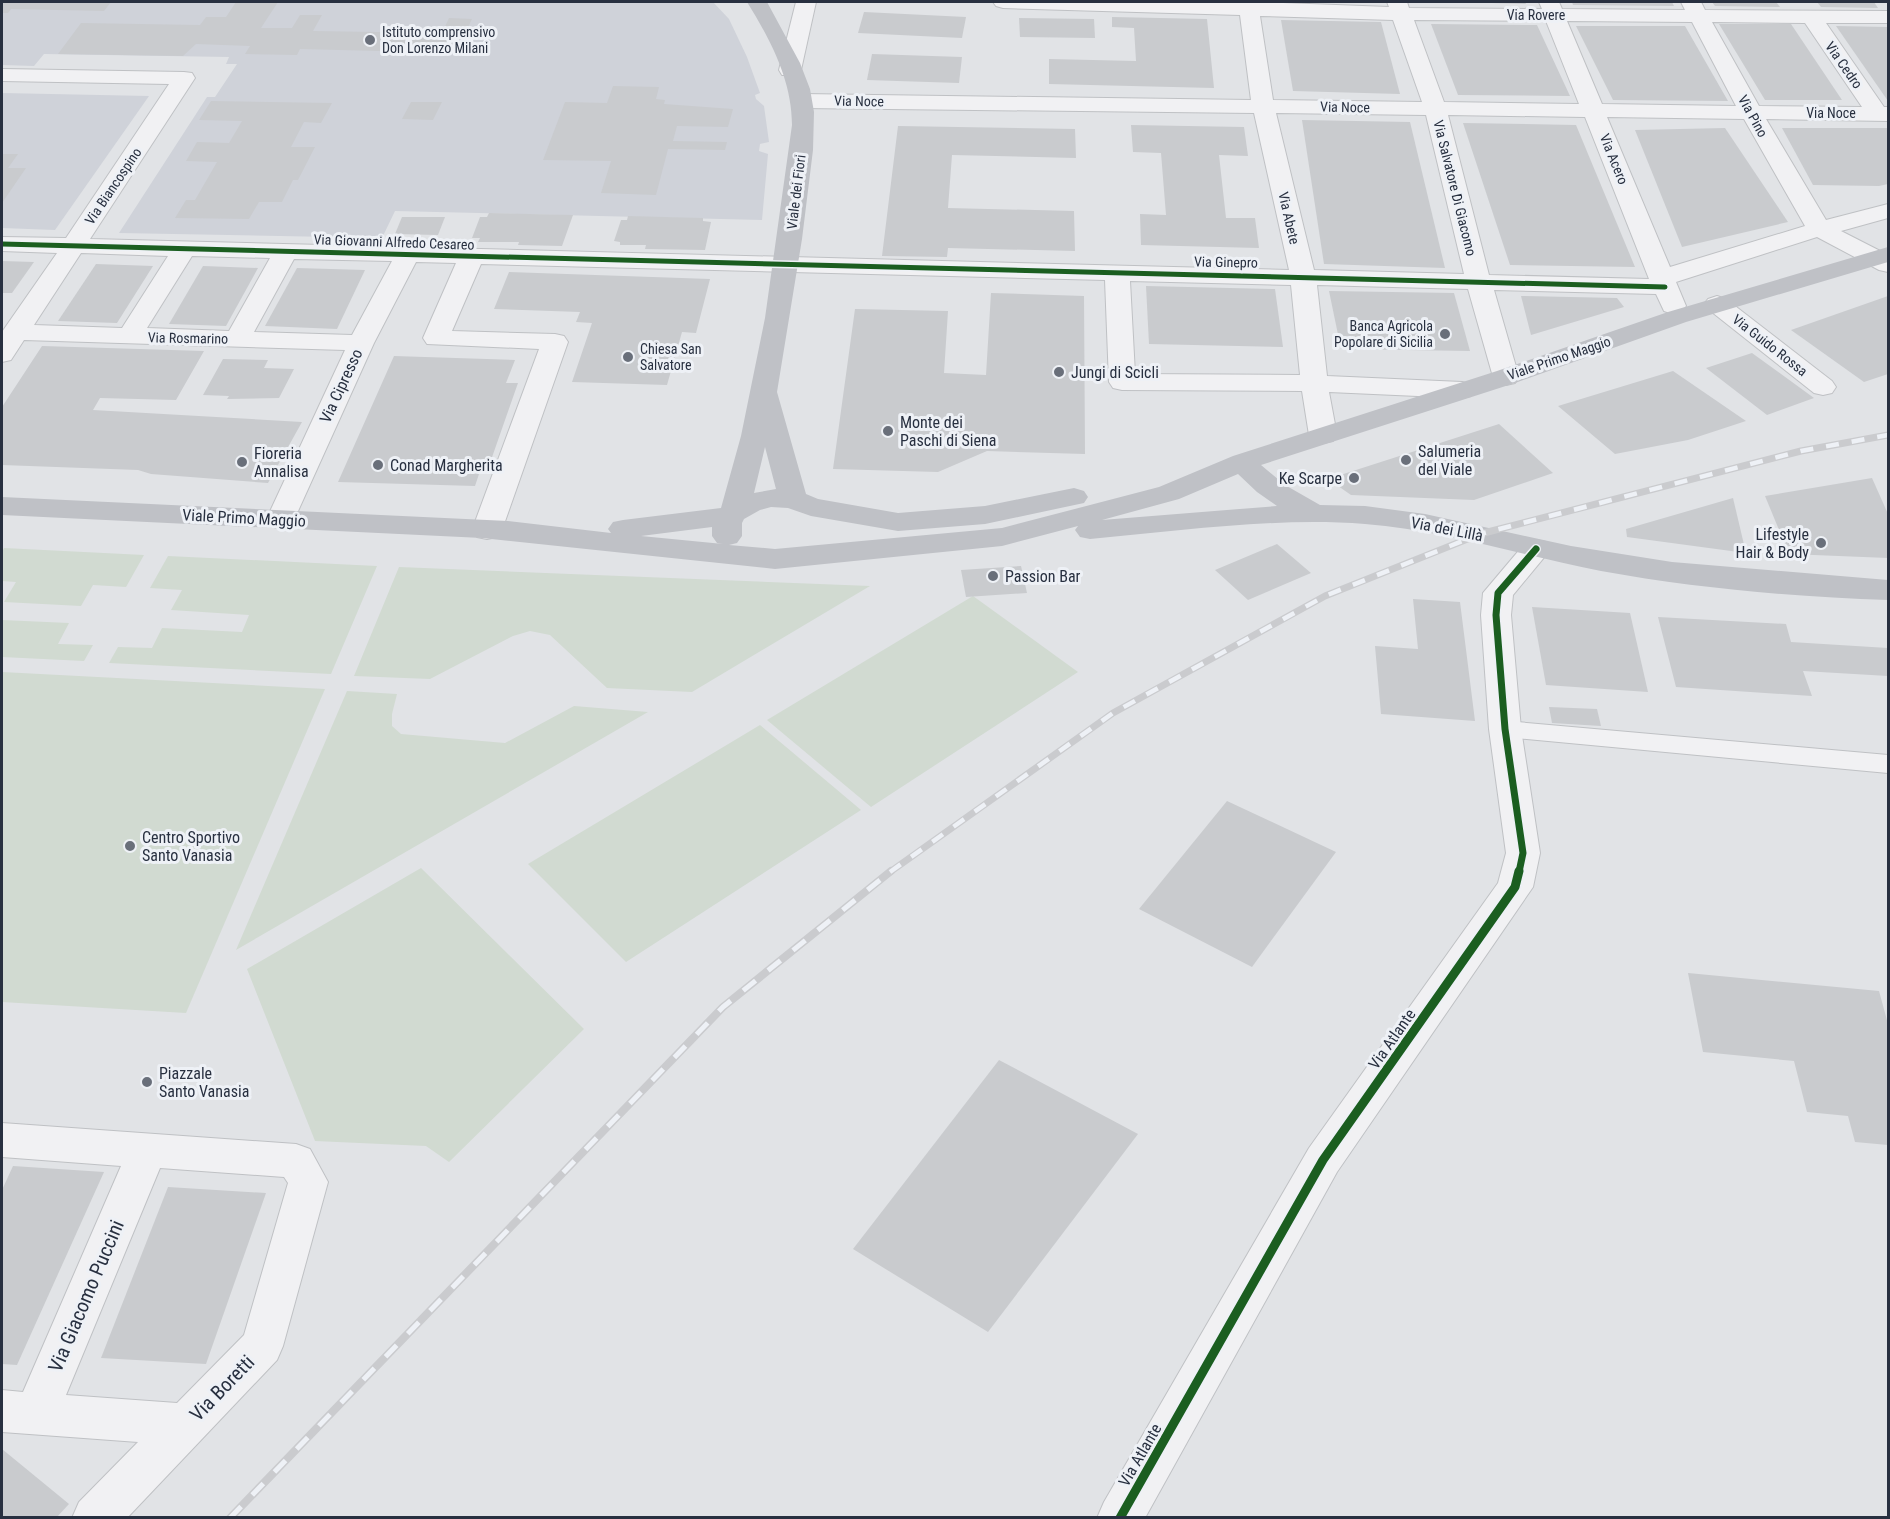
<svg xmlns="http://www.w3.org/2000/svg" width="1890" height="1519" font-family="'Roboto Condensed',sans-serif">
  <rect width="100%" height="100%" fill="#e1e3e6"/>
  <g fill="#cfd2d9">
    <path d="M2,2H713L729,19L747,57L760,93L755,95L756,99L764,106L769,142L760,144L759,151L768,154L762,220L395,211L382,238L119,233L207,97H215L237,64H226L229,57L44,54L34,66L2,65Z"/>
    <path d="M2,93L149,96L55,230L2,228Z"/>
  </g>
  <g fill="#d1dad1">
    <path d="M4,548L144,555L126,587L93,585L81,606L4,602L16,582L2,581V552Z"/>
    <path d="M168,556L377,566L331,674L109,663L118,647L152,648L162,628L242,632L249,615L171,610L182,590L150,588Z"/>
    <path d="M399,567L870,586L692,692L607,688L550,635L530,631L513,636L430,679L354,676Z"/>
    <path d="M973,596L1078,672L871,807L767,720Z"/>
    <path d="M2,620L69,623L58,644L93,645L84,661L2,657Z"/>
    <path d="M2,672L325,689L186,1013L2,1002Z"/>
    <path d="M347,691L397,694L392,714V726L401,734L505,743L574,706L648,712L236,950Z"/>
    <path d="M760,725L861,810L626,962L528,864Z"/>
    <path d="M421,868L584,1029L449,1162L426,1146L315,1141L247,969Z"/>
  </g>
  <g fill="#c9cbce">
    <path d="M2,2H111L104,11L11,9L8,13H2Z"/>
    <path d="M236,2H278L261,28H292L300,15H322L313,31L442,33L449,18L472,19L456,53L300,49L297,55L245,54L250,46L196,44L183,56L58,54L81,23L200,25L206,17H226Z"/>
    <path d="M1491,2H1525L1526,4L1491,3Z"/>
    <path d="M1572,2H1672L1674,6L1573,5Z"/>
    <path d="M1712,2H1776L1780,7L1715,6Z"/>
    <path d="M1817,2H1874L1878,8L1821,7Z"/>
    <path d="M864,12L966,17L962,38L858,33Z"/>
    <path d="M1112,17L1207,19L1214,88L1049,84V59L1136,61L1134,28L1112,27Z"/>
    <path d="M1019,18L1094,19L1095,38L1020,37Z"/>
    <path d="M1281,20L1381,22L1400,94L1293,91Z"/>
    <path d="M1431,24L1537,25L1570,96L1458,95Z"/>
    <path d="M1719,24H1791L1842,100H1765Z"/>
    <path d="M1576,26H1685L1728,101L1613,100Z"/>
    <path d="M1836,26L1888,27V101Z"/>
    <path d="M872,54L962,57L959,83L867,80Z"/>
    <path d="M613,86L659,87L656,99L665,100L664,104L733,109L728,127L677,126L673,141L727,142L725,150L668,149L656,195L601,193L611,161L543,160L565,102L607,103Z"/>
    <path d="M211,101L332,103L321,123L304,122L291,147H315L298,180H293L282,202H259L249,219L175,218L186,200H195L217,162L186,161L197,142L229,143L242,121L199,120Z"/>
    <path d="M411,102H442L433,120L402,119Z"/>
    <path d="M1302,120L1410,122L1445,268L1324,264Z"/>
    <path d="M1463,123L1576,125L1635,267L1510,265Z"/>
    <path d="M1131,125L1244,127L1248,156L1219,155L1226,218H1255L1259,248L1141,245L1140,214L1166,215L1161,153L1133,152Z"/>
    <path d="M898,126L1075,129L1076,158L952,155L948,208L1074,211L1075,251L948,248L947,257L882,256Z"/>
    <path d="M1725,128L1788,222L1682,247L1635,130Z"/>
    <path d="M1782,128H1888V184L1879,186L1813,185Z"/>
    <path d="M2,154H18L8,168H26L2,203Z"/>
    <path d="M489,213L573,215L562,246L518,245L519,242H478L480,238H472L480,217H487Z"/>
    <path d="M628,216L703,218V221L711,222L705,250L645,249L646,245H620V242L614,241L621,220H627Z"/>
    <path d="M402,217H445L438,235L395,234Z"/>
    <path d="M2,261L34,262L12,293H2Z"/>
    <path d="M96,264L153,266L117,323L58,321Z"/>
    <path d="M203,266L258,268L226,326L169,324Z"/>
    <path d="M297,268L365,270L337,329L265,326Z"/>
    <path d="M509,272L710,279L696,333L682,332L667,385L572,382L592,323L576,322L580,312L494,309Z"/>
    <path d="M1146,286L1275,289L1283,347L1149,344Z"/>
    <path d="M1329,291L1454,293L1470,351L1341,349Z"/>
    <path d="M991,293L1084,296L1085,454L987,451L938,472L833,469L855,309L948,311L944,373L986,375Z"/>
    <path d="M1521,296L1617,298L1624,307L1531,335Z"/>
    <path d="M1888,296V374L1864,382L1791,330Z"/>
    <path d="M42,346L204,351L176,400L100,398L93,410L302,422L268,483L151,474L138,470L2,465V407Z"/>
    <path d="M1752,353L1814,398L1767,415L1706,368Z"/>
    <path d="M394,356L515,360L506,383H518L490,463L483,462L475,486L338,482Z"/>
    <path d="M223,359L268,360L264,368L294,369L279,398L227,399L229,396L203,395Z"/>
    <path d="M1673,371L1746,421L1688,440L1615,454L1558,406Z"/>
    <path d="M1499,424L1553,473L1474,500L1351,495L1328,479Z"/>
    <path d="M1872,478L1888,514V558L1789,554L1765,496Z"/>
    <path d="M1733,498L1746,553L1627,537L1626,529Z"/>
    <path d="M1277,544L1311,573L1248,600L1215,570Z"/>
    <path d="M1021,566L1027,593L966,597L961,570Z"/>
    <path d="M1413,599L1460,602L1475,721L1381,714L1375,646L1418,649Z"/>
    <path d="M1532,607L1630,613L1648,692L1546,685Z"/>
    <path d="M1658,617L1786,624L1791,642L1888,648V676L1803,671L1812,696L1676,687Z"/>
    <path d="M1549,707L1597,709L1601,726L1552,723Z"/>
    <path d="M1227,801L1336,852L1252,967L1139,909Z"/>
    <path d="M1688,973L1879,991L1888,1024V1145L1855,1142L1848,1116L1807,1112L1794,1061L1703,1052Z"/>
    <path d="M999,1060L1138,1134L988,1332L853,1249Z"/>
    <path d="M13,1166L104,1172L17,1365L2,1364V1190Z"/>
    <path d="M168,1187L266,1193L206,1364L101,1358Z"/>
    <path d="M2,1449L69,1504L56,1518H2Z"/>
  </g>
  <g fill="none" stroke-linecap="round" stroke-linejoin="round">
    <g stroke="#bfc1c4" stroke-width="2">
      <path id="lane" d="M1505,721L1888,755V773L1505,737L1497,735L1493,729L1497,723Z"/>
    </g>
    <g stroke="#bfc1c4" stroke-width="2">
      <g id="street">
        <path d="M796,2H816L801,70L798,75H782L779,70Z"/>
        <path d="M993,2H1258L1389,7L1387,2H1407L1409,8L1542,9L1539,2H1559L1562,9L1685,10L1681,2H1701L1705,10L1888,11V23H1826L1884,107H1888V121L1766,119L1826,220L1888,204V218L1841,231L1888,255V272L1879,270L1817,237L1676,282L1686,306L1682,311L1673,314L1664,311L1656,294L1494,290L1519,377L1515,383L1506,385L1497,383L1493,377L1468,289L1317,285L1327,376L1462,382L1471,384L1475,390L1471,396L1462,398L1329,392L1337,435L1333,441L1323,443L1313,441L1309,435L1302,391L1122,390L1113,388L1109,382L1105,280L481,264L452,331L555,334L564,336L568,342L502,530L497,537L487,539L477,537L472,530L539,349L427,344L423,338L456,263L416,262L374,343L294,520L290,526L280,529L270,526L266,520L345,350L24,340L11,360L2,362V332L57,253L2,251V237L66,238L169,84L2,81V69L184,72L192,73L195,78L90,239L1289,270L1254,113L802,108L794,106L791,101L794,96L802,94L1251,100L1240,15L1003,8L996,6ZM1260,16L1393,20L1422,102L1273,100ZM1414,20L1546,21L1579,104L1444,102ZM1567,21L1692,22L1736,106L1602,104ZM1712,22L1805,23L1862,107L1759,106ZM1276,113L1426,115L1464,274L1314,270ZM1448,115L1585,117L1649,279L1489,275ZM1607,117L1744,119L1805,226L1670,267ZM81,253L168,256L122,328L34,325ZM192,256L270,258L229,331L147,328ZM294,259L392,261L352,335L254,332ZM1130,281L1291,285L1300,375L1135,374Z"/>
        <path d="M1717,296L1726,299L1832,381L1836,387L1832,393L1823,395L1814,393L1708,309L1704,304L1708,299Z"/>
        <path d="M1536,540L1546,542L1551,549L1513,595L1511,615L1521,729L1540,853L1533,887L1337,1172L1145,1518H1097L1104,1502L1309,1148L1498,883L1506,853L1489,729L1481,615L1483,593L1526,542Z"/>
        <path d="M2,1123L296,1144L310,1149L328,1182L283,1346L277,1360L127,1518H72L79,1502L138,1442L2,1432V1390L23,1392L121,1166L2,1157ZM160,1168L284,1177L288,1183L244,1335L177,1403L66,1395Z"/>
      </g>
    </g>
    <use href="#lane" fill="#f1f1f3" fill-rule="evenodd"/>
    <use href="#street" fill="#f1f1f3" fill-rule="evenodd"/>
    <path fill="#bfc1c6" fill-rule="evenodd" d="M747,2H767L800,63L810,89L814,112L813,150L802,239L777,392L806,494L818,499L898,513L985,506L1074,488L1084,491L1088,497L1084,503L985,524L898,531L811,516L788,508L771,507L760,510L744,519L742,523V536L737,543L729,545L775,549L1002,528L1159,487L1233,456L1497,371L1668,312L1888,247V262L1686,322L1515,383L1261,465L1285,485L1320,505L1365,506L1425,514L1571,546L1672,562L1888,580V600C1793,597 1695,588 1601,571C1522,556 1445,530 1365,524C1274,517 1181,531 1090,539L1080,537L1075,530L1078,526L1002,546L775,569L482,538L2,515V497L508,521L611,533L608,529L613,522L623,520L721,508L741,436L765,318L792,125C792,80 770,39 747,2ZM765,447L776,489L754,493ZM1238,474L1257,492L1277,506L1102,520L1179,499ZM712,527V536L717,543L723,544L641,536Z"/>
    <g stroke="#cacbce" stroke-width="7">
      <path id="rail-far1" d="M890,872L1113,713L1325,596L1480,534L1801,451L1888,435"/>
    </g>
    <g stroke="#cacbce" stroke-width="8">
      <path id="rail" d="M230,1518L723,1007L891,871"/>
    </g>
    <use href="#rail-far1" stroke="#eef1f6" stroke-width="4.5" stroke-dasharray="13" stroke-linecap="butt"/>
    <use href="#rail" stroke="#eef1f6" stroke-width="5" stroke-dasharray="16" stroke-linecap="butt"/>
    <g stroke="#eef1f6" stroke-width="8">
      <path id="cycleway-far2" d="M2,244L1665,287"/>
    </g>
    <g stroke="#eef1f6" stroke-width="10">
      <path id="cycleway-far1" d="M1519,872L1523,853L1505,729L1496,615L1498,593L1536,549"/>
    </g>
    <g stroke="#eef1f6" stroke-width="13">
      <path id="cycleway" d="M1120,1518L1323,1160L1515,887L1519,871"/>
    </g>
    <use href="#cycleway-far2" stroke="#1b5e20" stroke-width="5"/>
    <use href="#cycleway-far1" stroke="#1b5e20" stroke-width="7"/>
    <use href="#cycleway" stroke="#1b5e20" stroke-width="9"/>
  </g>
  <g fill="#696f7a" stroke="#eef1f6" stroke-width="2">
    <circle cx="370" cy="40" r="6"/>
    <circle cx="1445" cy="334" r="6"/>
    <circle cx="628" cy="357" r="6"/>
    <circle cx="1059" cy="372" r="6"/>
    <circle cx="888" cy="431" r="6"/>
    <circle cx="1406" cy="460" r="6"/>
    <circle cx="242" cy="462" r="6"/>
    <circle cx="378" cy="465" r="6"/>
    <circle cx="1354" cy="478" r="6"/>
    <circle cx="1821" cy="543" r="6"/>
    <circle cx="993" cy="576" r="6"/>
    <circle cx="130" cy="846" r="6"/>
    <circle cx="147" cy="1082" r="6"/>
  </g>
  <g text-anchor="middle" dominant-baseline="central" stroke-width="6" stroke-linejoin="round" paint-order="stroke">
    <g font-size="14" fill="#283040" stroke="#eef1f6">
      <text x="1536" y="15">Via Rovere</text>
      <text transform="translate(1844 65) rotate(55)">Via Cedro</text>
      <text transform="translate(859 101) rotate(1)">Via Noce</text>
      <text transform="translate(1345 107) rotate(1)">Via Noce</text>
      <text x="1831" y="113">Via Noce</text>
      <text transform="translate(1753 116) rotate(61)">Via Pino</text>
      <text transform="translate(1614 159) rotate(68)">Via Acero</text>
      <text transform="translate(113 186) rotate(-56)">Via Biancospino</text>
      <text transform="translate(1455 188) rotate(76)">Via Salvatore Di Giacomo</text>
      <text transform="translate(796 192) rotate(-83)">Viale dei Fiori</text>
      <text transform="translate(1289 218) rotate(77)">Via Abete</text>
      <text transform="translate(394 242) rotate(2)">Via Giovanni Alfredo Cesareo</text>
      <text transform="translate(1226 262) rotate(1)">Via Ginepro</text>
      <text transform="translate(188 338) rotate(1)">Via Rosmarino</text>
      <text transform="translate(1770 345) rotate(38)">Via Guido Rossa</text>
      <text transform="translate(1559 358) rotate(-19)">Viale Primo Maggio</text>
    </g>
    <g font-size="14" fill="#283040" stroke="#eef1f6" text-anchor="start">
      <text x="382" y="32">Istituto comprensivo<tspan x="382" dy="16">Don Lorenzo Milani</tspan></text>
      <text x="1433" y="326" text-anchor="end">Banca Agricola<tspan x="1433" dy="16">Popolare di Sicilia</tspan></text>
      <text x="640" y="349">Chiesa San<tspan x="640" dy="16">Salvatore</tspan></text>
    </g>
    <g font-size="16" fill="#283040" stroke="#eef1f6" text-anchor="start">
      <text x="1071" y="372">Jungi di Scicli</text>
      <text x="900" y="422">Monte dei<tspan x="900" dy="18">Paschi di Siena</tspan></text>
      <text x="1418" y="451">Salumeria<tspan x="1418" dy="18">del Viale</tspan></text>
      <text x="254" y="453">Fioreria<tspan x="254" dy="18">Annalisa</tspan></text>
      <text x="390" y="465">Conad Margherita</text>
      <text x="1342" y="478" text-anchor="end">Ke Scarpe</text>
      <text x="1809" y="534" text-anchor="end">Lifestyle<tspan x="1809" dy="18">Hair &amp; Body</tspan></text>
      <text x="1005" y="576">Passion Bar</text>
      <text x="142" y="837">Centro Sportivo<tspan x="142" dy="18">Santo Vanasia</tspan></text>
      <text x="159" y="1073">Piazzale<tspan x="159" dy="18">Santo Vanasia</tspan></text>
    </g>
    <g font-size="16" fill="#283040" stroke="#eef1f6">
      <text transform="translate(341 386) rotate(-65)">Via Cipresso</text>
      <text transform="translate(244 518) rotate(3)">Viale Primo Maggio</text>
      <text transform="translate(1447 529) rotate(11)">Via dei Lillà</text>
      <text transform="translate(1392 1039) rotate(-55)">Via Atlante</text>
      <text transform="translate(1140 1455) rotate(-60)">Via Atlante</text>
    </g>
    <g font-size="20" fill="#283040" stroke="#eef1f6">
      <text transform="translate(86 1296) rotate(-67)">Via Giacomo Puccini</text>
      <text transform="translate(222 1388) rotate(-46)">Via Boretti</text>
    </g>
  </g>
  <rect width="1890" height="1519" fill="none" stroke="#283040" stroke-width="6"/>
</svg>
